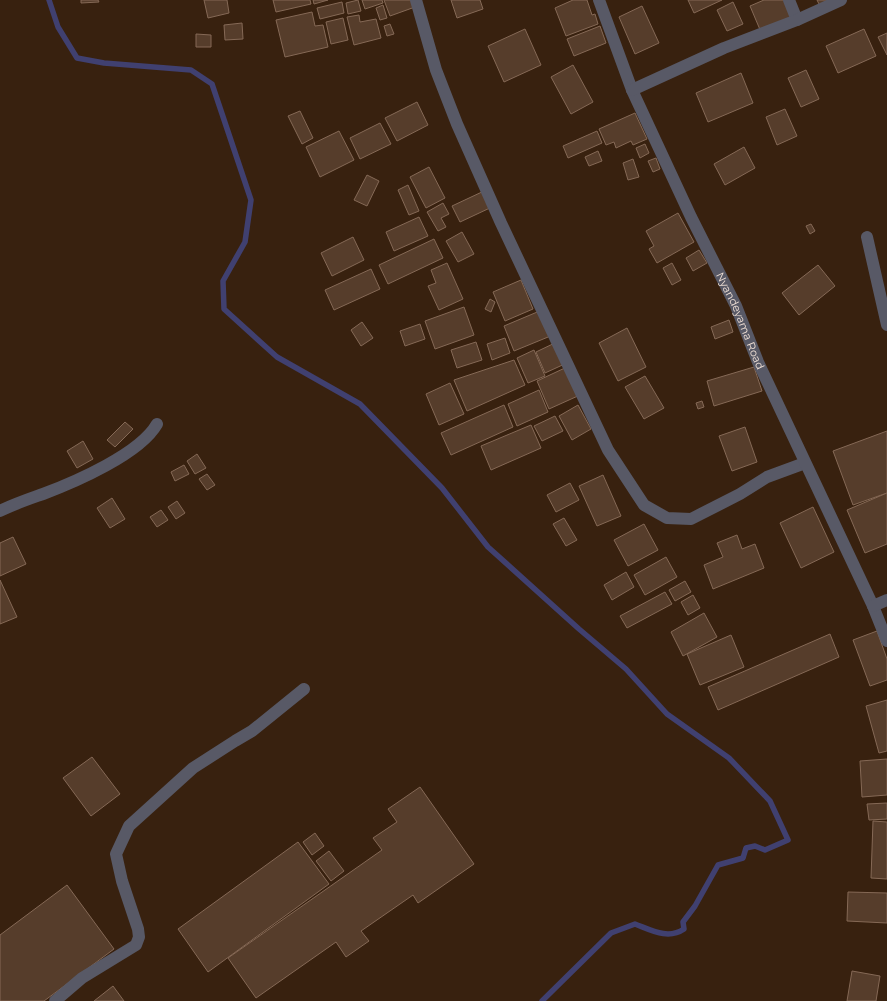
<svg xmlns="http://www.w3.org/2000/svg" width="887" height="1001" font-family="Montserrat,sans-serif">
  <rect width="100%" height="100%" fill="#38210f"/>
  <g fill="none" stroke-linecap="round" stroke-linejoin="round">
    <path stroke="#404070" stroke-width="5.5" d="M49,0L58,27L77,58L104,63L191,70L212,84L251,200L245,242L223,281L224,309L277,357L360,404L442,488L488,547L579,629L626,669L667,714L729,758L770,801L788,840L765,850L755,846L746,848L743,858L718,865L695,906L683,922L684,929C668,940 651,930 635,924L611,933L542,1001"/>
  </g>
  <g fill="#563d2b" stroke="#856956">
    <path d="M81,0H98L99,2L81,3Z"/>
    <path d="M204,0H227L229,13L208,18Z"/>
    <path d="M273,0H310L311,4L276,12Z"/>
    <path d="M313,0H328L314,4Z"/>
    <path d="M358,0L361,11L348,14L346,3Z"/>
    <path d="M362,0H382L383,3L365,9Z"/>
    <path d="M384,0H412L415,7L390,16Z"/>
    <path d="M451,0H480L483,9L457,18Z"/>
    <path d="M573,0H587L592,15L595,14L598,24L566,36L555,8Z"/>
    <path d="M688,0H722L694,13Z"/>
    <path d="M764,0H784L792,18L761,32L750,6Z"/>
    <path d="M817,0H834L820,6Z"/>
    <path d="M342,2L344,13L320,19L317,8Z"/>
    <path d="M733,2L743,24L727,31L717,10Z"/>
    <path d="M383,5L387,18L380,20L376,8Z"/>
    <path d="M642,6L659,43L635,54L619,17Z"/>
    <path d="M312,12L315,26L323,25L328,47L285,57L276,20Z"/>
    <path d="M359,15L360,22L376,19L381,38L354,45L347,17Z"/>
    <path d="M343,18L348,40L331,44L326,22Z"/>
    <path d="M242,23L243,39L225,40L224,25Z"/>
    <path d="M390,24L394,34L387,36L384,26Z"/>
    <path d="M600,26L606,43L574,56L567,39Z"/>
    <path d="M525,29L541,65L504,82L488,46Z"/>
    <path d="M864,29L876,56L838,73L826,46Z"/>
    <path d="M887,33V55L878,37Z"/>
    <path d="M196,34L211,35V47H196Z"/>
    <path d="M573,65L593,102L571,114L551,77Z"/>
    <path d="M806,70L819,99L801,107L788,78Z"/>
    <path d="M741,73L753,103L708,122L696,93Z"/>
    <path d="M417,102L428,125L397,141L385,118Z"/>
    <path d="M785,109L797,136L777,145L766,117Z"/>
    <path d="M300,111L313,138L302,144L288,116Z"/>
    <path d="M635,113L647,139L633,145L631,141L616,148L614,142L606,145L599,129Z"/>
    <path d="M380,123L391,144L360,159L350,138Z"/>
    <path d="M339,131L354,160L320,177L306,147Z"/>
    <path d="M597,131L602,143L568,158L563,146Z"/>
    <path d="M645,144L649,153L640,158L636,148Z"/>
    <path d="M744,147L755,168L725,185L714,164Z"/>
    <path d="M598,151L602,161L589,166L585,157Z"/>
    <path d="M656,158L660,169L653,172L648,161Z"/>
    <path d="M633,159L639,177L628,180L623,163Z"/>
    <path d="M429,167L445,198L426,208L410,177Z"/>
    <path d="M367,175L379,181L367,206L354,200Z"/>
    <path d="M408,185L419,211L409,215L398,190Z"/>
    <path d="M484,191L492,207L460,222L452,206Z"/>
    <path d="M443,203L449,214L441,218L446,227L438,231L427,212Z"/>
    <path d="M678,213L694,242L657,263L649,249L654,246L646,231Z"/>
    <path d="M419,217L428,236L394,251L386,232Z"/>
    <path d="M811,224L815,231L810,234L806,226Z"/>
    <path d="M462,232L474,254L458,262L446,241Z"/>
    <path d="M353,237L364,260L332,276L321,253Z"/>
    <path d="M434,239L443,258L388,284L379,265Z"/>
    <path d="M699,250L707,263L693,271L686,258Z"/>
    <path d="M447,263L463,299L439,310L428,286L436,283L431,270Z"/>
    <path d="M672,263L681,280L672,285L663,268Z"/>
    <path d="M818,265L835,286L799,315L782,293Z"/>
    <path d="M371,269L380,289L334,310L325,290Z"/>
    <path d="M521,280L533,309L505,321L493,292Z"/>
    <path d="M490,299L495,302L491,312L485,309Z"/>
    <path d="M464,307L474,335L435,349L425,321Z"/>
    <path d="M542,310L553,335L514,351L504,326Z"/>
    <path d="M729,320L733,332L715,339L711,327Z"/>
    <path d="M362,322L373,338L361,346L351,330Z"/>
    <path d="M420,324L425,339L405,346L400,331Z"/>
    <path d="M627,328L646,367L618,381L599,343Z"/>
    <path d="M505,338L510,353L492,360L487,344Z"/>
    <path d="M559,341L569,362L545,373L536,352Z"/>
    <path d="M476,342L482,360L457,368L451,350Z"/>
    <path d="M534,350L545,376L528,383L517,358Z"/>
    <path d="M514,360L525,385L467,411L454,380Z"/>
    <path d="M567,367L580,395L549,409L537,381Z"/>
    <path d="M754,367L762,391L714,406L707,381Z"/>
    <path d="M645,376L664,408L644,419L625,387Z"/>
    <path d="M450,383L464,414L439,425L426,394Z"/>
    <path d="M539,390L548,412L517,426L508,404Z"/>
    <path d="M702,401L704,407L698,409L696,403Z"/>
    <path d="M504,405L513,427L451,455L441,433Z"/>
    <path d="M578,405L591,429L572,440L559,416Z"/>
    <path d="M555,416L563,431L542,441L534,426Z"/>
    <path d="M125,422L133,429L115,447L107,440Z"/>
    <path d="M531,425L541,448L491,470L481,446Z"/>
    <path d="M745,427L757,462L732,471L719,436Z"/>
    <path d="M887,431V493L853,505L833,451Z"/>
    <path d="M83,441L93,459L77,468L67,451Z"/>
    <path d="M197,454L206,468L195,474L187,461Z"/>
    <path d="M184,465L189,474L175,481L171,472Z"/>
    <path d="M207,474L215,485L207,490L199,479Z"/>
    <path d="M603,475L621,516L597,526L579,486Z"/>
    <path d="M570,483L579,500L556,512L547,495Z"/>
    <path d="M887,493V544L865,553L847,510Z"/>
    <path d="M112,498L125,519L110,528L97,508Z"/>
    <path d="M177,501L185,513L176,519L168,507Z"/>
    <path d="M813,507L834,552L801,568L780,523Z"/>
    <path d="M161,510L168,520L157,527L150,517Z"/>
    <path d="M564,518L577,540L566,546L553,524Z"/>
    <path d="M644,524L658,550L628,566L614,540Z"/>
    <path d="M737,535L742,549L755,544L764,568L713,589L704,565L723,557L717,543Z"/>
    <path d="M13,537L26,564L0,576V543Z"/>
    <path d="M666,557L677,577L645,595L634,575Z"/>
    <path d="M626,572L634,587L612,600L604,585Z"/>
    <path d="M0,580L17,617L0,624Z"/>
    <path d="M685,581L691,592L675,601L669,590Z"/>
    <path d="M665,592L672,604L627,628L620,616Z"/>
    <path d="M693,595L700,608L688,615L681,602Z"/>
    <path d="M704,613L717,637L683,656L671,632Z"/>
    <path d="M877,631L887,659V680L870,686L853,640Z"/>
    <path d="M830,634L839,657L718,710L708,687Z"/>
    <path d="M731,635L744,667L700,685L687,654Z"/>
    <path d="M887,700V751L879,753L866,706Z"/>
    <path d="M92,757L120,794L91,816L63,778Z"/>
    <path d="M887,759V795L862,797L860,761Z"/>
    <path d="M420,787L474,864L418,903L413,895L361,931L369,941L346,957L336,942L256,998L228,958L382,850L373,838L397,822L388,809Z"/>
    <path d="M887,803V819L869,820L867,804Z"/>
    <path d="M873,821L887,822V879L871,878Z"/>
    <path d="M315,833L324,846L312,855L303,842Z"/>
    <path d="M298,842L329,884L208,972L178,929Z"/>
    <path d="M329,851L344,871L331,881L316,861Z"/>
    <path d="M67,885L114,949L44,1001H0V935Z"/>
    <path d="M848,892L887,893V923L847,921Z"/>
    <path d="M852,971L880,976L876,1001H847Z"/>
    <path d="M113,986L124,1001H94Z"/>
  </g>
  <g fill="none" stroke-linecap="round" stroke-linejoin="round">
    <g stroke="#585966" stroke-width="12">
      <path d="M416,0L436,70L457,124L501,223L608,450L644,505L667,518L691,519L740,494L767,477L805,463"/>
      <path id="s1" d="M599,0L632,90L691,217L736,306L758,362L873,606L887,641"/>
      <path d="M789,0L797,20"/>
      <path d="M632,90L724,48L797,20L841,0"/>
      <path d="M867,237L887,325"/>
      <path d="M0,511C14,504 29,499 43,494C75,482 140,454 157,424"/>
      <path d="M873,606L887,600"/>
      <path d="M55,1001L82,978L136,945L139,937L138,929L122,881L116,854L129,826L193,768L235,741L252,731L304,689"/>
    </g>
  </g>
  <g text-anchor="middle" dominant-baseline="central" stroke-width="3.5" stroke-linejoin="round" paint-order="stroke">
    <g font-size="11" fill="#f2e2d7" stroke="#180e06">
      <text stroke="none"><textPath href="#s1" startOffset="351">Nyandeyama Road</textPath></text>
    </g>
  </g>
</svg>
